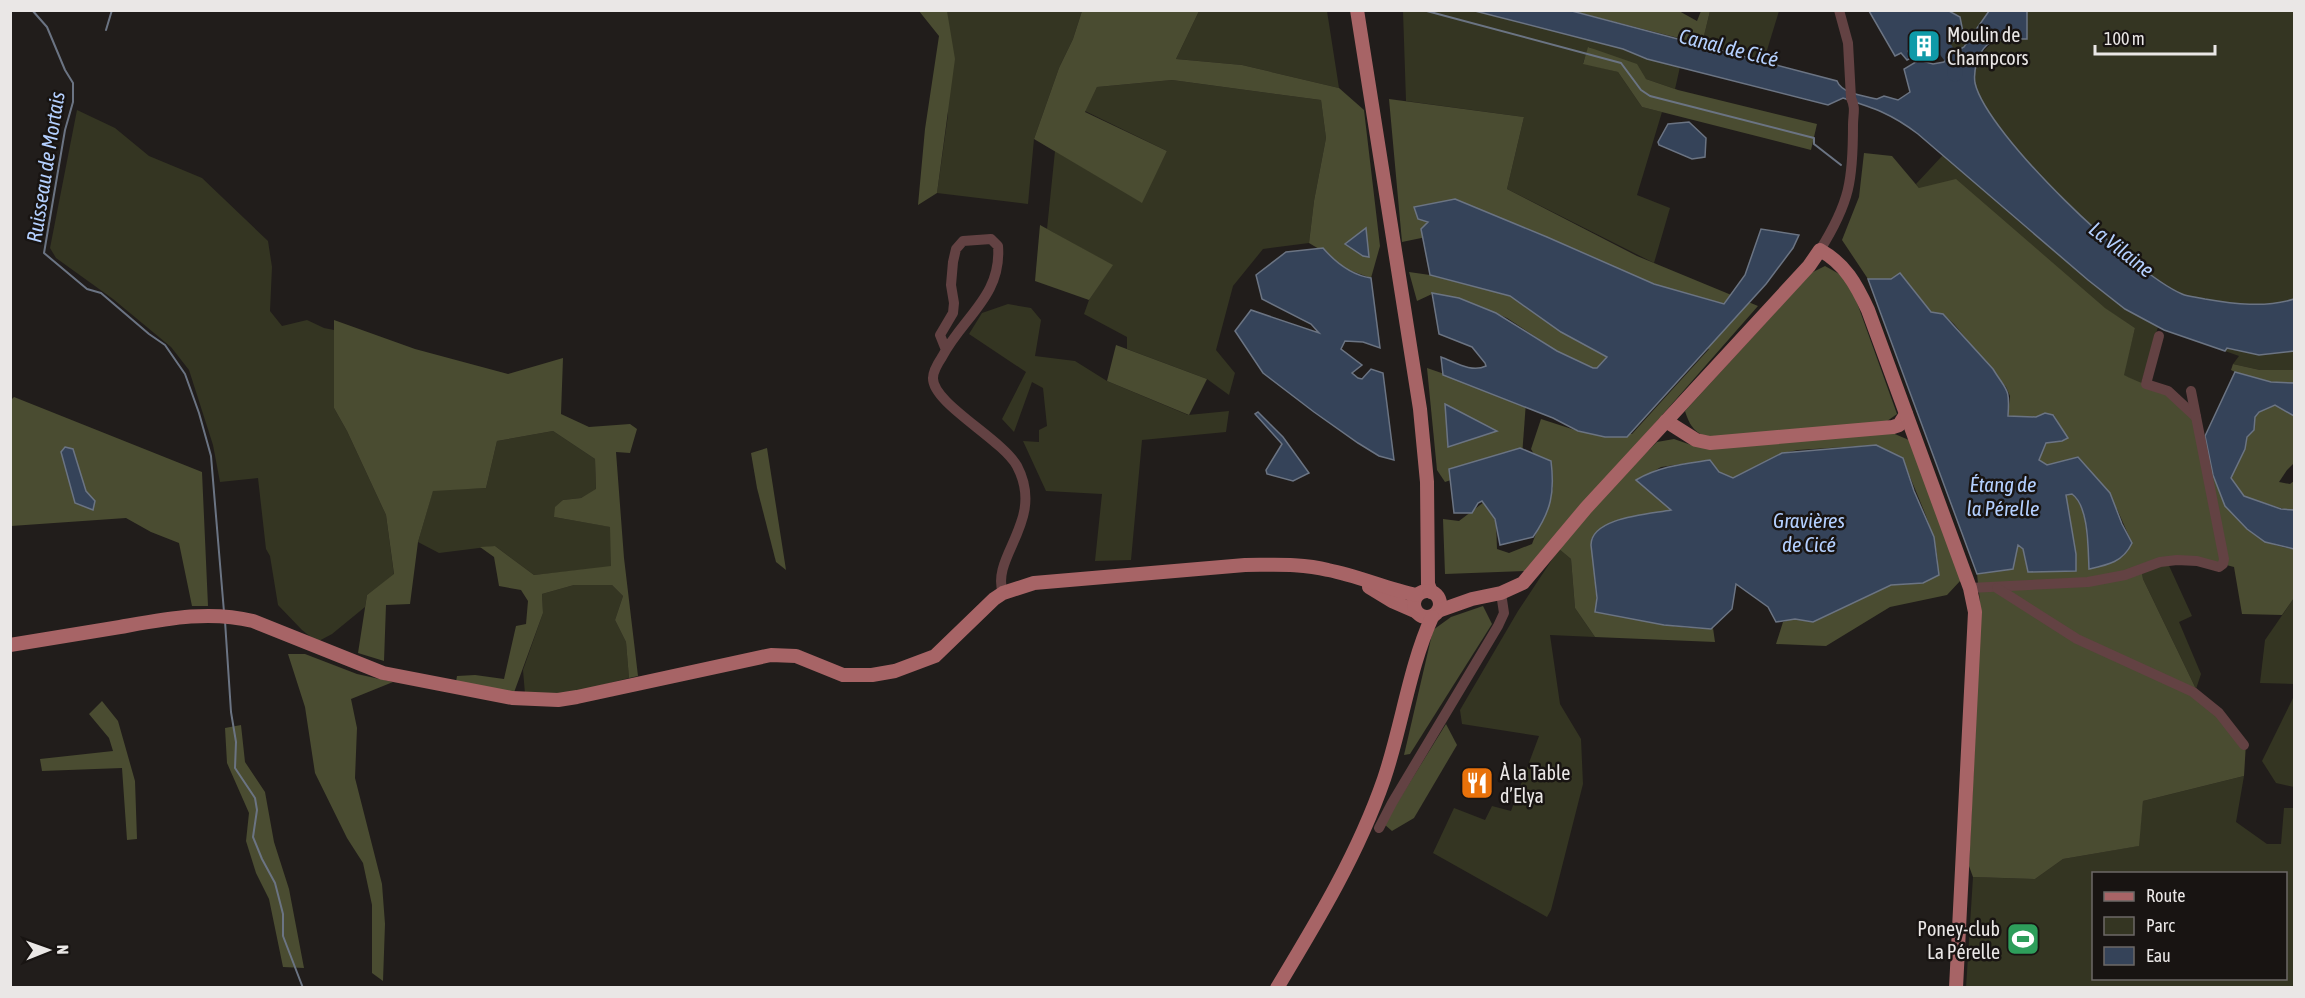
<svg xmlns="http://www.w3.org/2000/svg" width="2305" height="998" font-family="'Asap Condensed',sans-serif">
  <rect width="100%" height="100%" fill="#211d1b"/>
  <g fill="#343522" fill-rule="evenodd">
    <path d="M947,11H1082L1073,39L1059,68L1034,139L1028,204L937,193L948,115Z"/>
    <path d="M1199,11H1327L1339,88L1242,65L1176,59Z"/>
    <path d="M1403,11H1475L1623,49L1647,59L1680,67L1675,89L1646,79L1589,47L1583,63L1618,72L1642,107L1662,112L1637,195L1670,208L1654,263L1507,189L1524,117L1406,101Z"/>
    <path d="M1710,11H1779L1764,60L1702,44Z"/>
    <path d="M1949,11H1989L1964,47L1953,54L1947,45L1959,38L1960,17Z"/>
    <path d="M2027,11H2294V299C2265,308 2234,304 2204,299C2197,297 2189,297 2182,294C2134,273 1984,133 1975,82C1973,72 1976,64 1981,56C1988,43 1995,41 2010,39L2027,19Z"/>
    <path d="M1172,80L1321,100L1326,138L1314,201L1309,243L1263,249L1233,286L1216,350L1235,373L1229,395L1207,379L1127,349V337L1084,314L1089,300L1112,265L1047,229L1055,151L1141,202L1167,151L1085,111L1097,87Z"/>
    <path d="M77,110L115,128L149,156L202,178L268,241L272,267L270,311L282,326L307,320L324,328L334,330V408L347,431L386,515L394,575L367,595L365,607L332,634L317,642L302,630L278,605L270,556L266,549L258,478L220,482L213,445L189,370L171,347L113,299L56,258L50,248Z"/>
    <path d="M1943,155L2088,280L2125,309L2158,327L2141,384L2123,375L2135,328L1919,188L1916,184Z"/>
    <path d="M1008,304L1031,308L1041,320L1035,356L1075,361L1107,381L1188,415L1229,411L1226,432L1142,440L1131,560L1095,561L1102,494L1046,491L1023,441L1039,442V430L1047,426L1043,388L1032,382L1014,432L1002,419L1026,372L969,334L982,313Z"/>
    <path d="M2227,348L2259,355L2294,351V370H2260L2233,364L2239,356L2225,351Z"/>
    <path d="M553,431L595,459L596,490L581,498L563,500L554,517L611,527V567L534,575L495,546L439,553L418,542L433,490L486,488L497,441Z"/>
    <path d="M1559,549L1571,559L1575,608L1595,637L1550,635L1560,704L1581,739L1583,784L1551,910L1547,917L1433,853L1454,808L1485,820L1492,806L1511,811L1539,736L1462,724L1460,710L1518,611Z"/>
    <path d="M2165,557L2192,616L2179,622L2201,674L2196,689L2143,579L2141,567Z"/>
    <path d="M574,585H612L623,596L615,620L626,642L629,678L567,694H525L523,670L543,613L542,594Z"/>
    <path d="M2294,598V684L2260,683L2265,640Z"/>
    <path d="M2294,696V787L2276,783L2262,761Z"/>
    <path d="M2244,776L2236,822L2267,844H2281L2284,808H2294V987L1966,988L1973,877L2035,879L2063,859L2138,846L2143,801ZM2094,874H2286V978H2094Z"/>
  </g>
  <g fill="#4a4c31">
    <path d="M919,11H947L955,59L937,193L918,205L925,129L939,36Z"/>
    <path d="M1082,11H1199L1176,59L1242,65L1339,88L1364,110L1380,246L1371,278L1346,269L1329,255L1309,243L1314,201L1326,138L1321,100L1172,80L1097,87L1085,112L1167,151L1142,203L1034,139L1059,68L1073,39Z"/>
    <path d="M1572,11H1679L1697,21L1701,11H1710L1702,44Z"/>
    <path d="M1588,47L1637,64L1646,79L1678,90L1817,124L1811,150L1642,107L1618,72L1583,64Z"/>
    <path d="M1389,99L1524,117L1507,189L1637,256L1758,306L1525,571L1445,574L1443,519L1459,521L1484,502L1496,522L1497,549L1509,553L1532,544L1553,488L1531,449L1541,419L1581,432L1632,434L1709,349L1659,319L1460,230L1402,242Z"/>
    <path d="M1864,153L1892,156L1919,188L1956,179L2105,308L2135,328L2124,375C2137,382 2152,386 2166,393C2178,399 2196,422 2203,433C2210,444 2210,461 2213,473C2223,512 2253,545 2294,549V598L2282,615L2242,614L2234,567L2199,558L2141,567L2143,579L2196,689L2246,743L2244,776L2143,801L2139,846L2063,859L2035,879L1973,877L1969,866L1980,628V602L1977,574L2013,569L2018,545L2023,549L2076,554L2066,495L2072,494C2084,503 2086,525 2087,539L2132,543L2117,509L2050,464L2047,465L2039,460L2046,443L2061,441L2067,438L2054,415L2045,413L2036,417L2008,416L2010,396L2006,387L1954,324L1943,314L1931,312L1900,273L1891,279H1868L1842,240L1859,197Z"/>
    <path d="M1040,225L1113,265L1089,300L1035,281Z"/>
    <path d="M1825,266L1841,275L1851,286L1897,414L1883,424L1711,439C1695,433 1690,427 1685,411L1811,273Z"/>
    <path d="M1409,272L1430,275L1510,296L1561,332L1607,357L1597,368H1593L1557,351L1507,318L1479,306L1459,298L1432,294L1417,301Z"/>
    <path d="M334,320L415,349L508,374L563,358L561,414L589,427L630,424L637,429L630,453L616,452L624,558L638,676L629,678L626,642L615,620L623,596L612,585H574L542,594L543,613L512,698L455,688L457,676L475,675L504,679L516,626L526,624L528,601L521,590L499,586L494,557L480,547L495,546L534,575L611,566L610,527L554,517L555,507L563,500L581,498L596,489L595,459L553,431L497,441L486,488L433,491L418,542L410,604L386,605L384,661L358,653L367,595L394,574L386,515L347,431L334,408Z"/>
    <path d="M1116,345L1207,379L1189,415L1107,381Z"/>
    <path d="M2233,364L2260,370H2294V383L2271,382L2235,372L2231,370Z"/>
    <path d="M1427,368L1526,402L1522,456L1445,482L1437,470Z"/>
    <path d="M14,397L202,472L208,606H192L179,543L151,532L126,518L11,526L10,401Z"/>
    <path d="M2275,405L2294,416V463L2287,470L2279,482L2290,484L2294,481V510L2290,511L2243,496L2231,478L2245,449L2247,437L2253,431L2255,417L2259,412Z"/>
    <path d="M1890,432L1909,440L1961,580L1947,595L1890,607L1826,646L1776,644L1783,622L1891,585L1923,583L1938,565C1937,532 1914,491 1903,458L1876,445L1798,450L1782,453L1733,478L1719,472L1710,460L1661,467L1637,481L1672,510C1643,515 1611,516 1591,539L1597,605C1634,617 1673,631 1713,628L1715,642L1595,637L1575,608L1571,559L1559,549L1604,494L1657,442L1674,439L1694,446Z"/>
    <path d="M767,448L786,570L776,562L757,488L751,453Z"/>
    <path d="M1483,606L1492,624L1410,754L1404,755L1433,630L1451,617Z"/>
    <path d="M288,654H305L357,674L393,682L351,699L357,728L355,778L382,884L385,924L383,981L372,973V905L363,863L347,838L315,773L305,707Z"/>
    <path d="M102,701L118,721L135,781L137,839L127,840L122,768L42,771L40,759L113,751L109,738L89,714Z"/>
    <path d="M1446,724L1457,745L1414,818L1392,831L1384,824Z"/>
    <path d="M241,725L245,762L265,792L274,842L289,889L304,968L283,967L269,899L256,873L246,841L249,813L227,763L225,728Z"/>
  </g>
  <g fill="#354359" stroke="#6b7483" stroke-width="1.5">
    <path d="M1475,11H1572L1837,81C1842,94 1865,96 1877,99L1884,96L1898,100L1910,92L1904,69L1919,60L1933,64L1944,62L1947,57L1964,47L1989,11H2027V39C2016,39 1997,37 1987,45C1978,53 1973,71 1975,83C1987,135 2133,273 2182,294C2189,297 2197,297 2205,299C2234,304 2265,308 2294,299V351L2259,355L2227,348L2225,351L2164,330L2125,309L2088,280L1918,134C1892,114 1874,108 1843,98L1828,105L1647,59L1623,49Z"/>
    <path d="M1869,11H1949L1960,17L1963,32C1958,39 1946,47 1937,49L1928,39L1908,51L1911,58L1907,60L1901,53L1895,56Z"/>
    <path d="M1689,122L1706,138L1705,157L1692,159L1659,145L1658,142L1668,124Z"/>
    <path d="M1455,199L1547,237L1654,284L1724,304L1745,275L1761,229L1799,235L1793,248L1766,284L1627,437H1605L1578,431L1553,418L1443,375L1441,357C1455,362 1471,373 1486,366L1485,363L1472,347L1439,334L1432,293L1459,298L1496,313L1557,351L1593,368H1597L1607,357L1561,332L1510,296L1430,275L1421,229L1428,222L1418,219L1414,207Z"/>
    <path d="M1366,228L1369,257L1363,256L1345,244Z"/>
    <path d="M1323,248C1336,263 1351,275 1371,278L1380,348L1363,342L1345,341L1341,349L1362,365L1352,373L1358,378L1362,379L1371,369L1383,373L1394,460L1379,456L1358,443L1314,412L1263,373L1235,331L1251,310L1319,333L1311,324L1262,299L1256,275L1286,252Z"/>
    <path d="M1900,273L1931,312L1943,314L1993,369C2007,392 2010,387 2008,416L2036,417L2045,413L2053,415L2068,438L2062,441L2046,443L2039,460L2047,465L2078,457L2110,493L2122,524L2132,543C2123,562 2108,565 2089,569C2088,549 2089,506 2072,494L2066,495L2076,554V571L2028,572L2023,549L2018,545L2013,569L1977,574L1868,279H1891Z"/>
    <path d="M2235,372L2271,382L2294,383V416L2275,405L2259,412L2255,417L2254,430L2247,437L2245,449L2231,478L2244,496L2281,509L2294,510V549L2265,542L2247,529L2225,506L2213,475L2205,436Z"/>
    <path d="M1445,404L1497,431L1448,447Z"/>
    <path d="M1258,412L1283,437L1309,473L1293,481L1267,474L1266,470L1282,444L1255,414Z"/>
    <path d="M1876,445L1903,458L1914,491L1934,537L1939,575L1923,583L1891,585L1813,622L1795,619L1776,622L1768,607L1736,584L1732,609L1711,629L1664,625L1595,612L1597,598L1591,545C1591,517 1651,514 1671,510L1636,480C1660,466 1684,464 1710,460L1719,472L1733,478L1782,453Z"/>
    <path d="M65,447L73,449L86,491L95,501L93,510L75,503L61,452Z"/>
    <path d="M1520,448L1551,461C1555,493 1551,511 1533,537L1500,545L1495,519L1482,501L1478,503L1472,513H1454L1449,469Z"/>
  </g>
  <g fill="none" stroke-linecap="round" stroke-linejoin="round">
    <g stroke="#6b7483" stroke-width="2">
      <path d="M32,10L47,27L65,70L73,83V102L65,130L44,253L87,289L101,293L149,334L165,345L185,374L199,413L211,456L224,612"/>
      <path d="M1423,10L1621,63L1641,90L1650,96L1814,138V144L1841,165"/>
      <path d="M106,30L112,10"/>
      <path d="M225,621L231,712L236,742L235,768L255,798L257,810L253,837L262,859L275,883L283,914V936L303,988"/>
    </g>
    <path stroke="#354359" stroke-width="15" d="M1915,10L1955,62V74"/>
    <g stroke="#634243" stroke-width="10">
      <path d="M1820,250C1850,202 1853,180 1853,125C1853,114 1856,108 1851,98L1848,43L1839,10"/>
      <path d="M2159,336L2146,384L2168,391L2196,417"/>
      <path d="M946,350L940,335L953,313L954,303L951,285L953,262L956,249L963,241L991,239L998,246C1002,296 963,317 942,357C938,363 933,371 933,378C932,403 1002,439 1017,466C1046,521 990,556 1003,593"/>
      <path d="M1970,588L2088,582L2125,575L2160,562L2177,560L2197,561L2219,567L2223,564L2224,559L2191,391"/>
      <path d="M1997,588L2077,639L2193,692L2219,713L2244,745"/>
      <path d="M1379,828L1392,803L1498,626L1504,613L1501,593"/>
    </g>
    <g stroke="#a76466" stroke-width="14">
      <path d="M1357,10L1420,409L1427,482L1428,584L1431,592"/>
      <path d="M1666,421L1696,440L1710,443L1893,427L1899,425L1906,414"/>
      <path d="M1369,587L1392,601L1415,611"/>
      <circle cx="1427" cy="604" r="13"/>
      <path d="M1438,611L1472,599L1501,593L1523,583L1586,508L1809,266L1820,250C1845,264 1856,284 1868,310L1970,588L1975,612L1956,988"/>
      <path d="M10,645C47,639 84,633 120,627C165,619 208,610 253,621L383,673L512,698L558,700L577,697L771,655L796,656L843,675H872L895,671L935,656L994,599L1003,593L1034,583L1245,565C1272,565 1302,563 1328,570C1359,576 1387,589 1417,595"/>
      <path d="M1277,988C1318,920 1358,854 1384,779C1402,726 1409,668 1432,617"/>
    </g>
  </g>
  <defs>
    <g id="building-square" transform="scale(1.725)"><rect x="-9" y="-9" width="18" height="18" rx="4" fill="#0f9aa8" stroke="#181412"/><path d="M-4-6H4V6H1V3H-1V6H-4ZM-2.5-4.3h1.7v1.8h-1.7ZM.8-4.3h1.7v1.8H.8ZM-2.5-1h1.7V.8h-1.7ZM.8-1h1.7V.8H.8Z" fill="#fff"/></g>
    <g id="restaurant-square" transform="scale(1.725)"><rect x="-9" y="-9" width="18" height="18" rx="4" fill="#e8710a" stroke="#181412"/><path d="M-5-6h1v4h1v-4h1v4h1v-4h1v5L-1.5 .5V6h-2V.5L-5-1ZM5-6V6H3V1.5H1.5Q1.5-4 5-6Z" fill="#fff"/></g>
    <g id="stadium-square" transform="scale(1.725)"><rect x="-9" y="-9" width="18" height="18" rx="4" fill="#2e9e5b" stroke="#181412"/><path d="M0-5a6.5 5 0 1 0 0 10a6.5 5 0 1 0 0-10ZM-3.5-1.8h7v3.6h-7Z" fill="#fff"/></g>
  </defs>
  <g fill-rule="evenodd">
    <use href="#building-square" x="1924" y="46"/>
    <use href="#restaurant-square" x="1477" y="783"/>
    <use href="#stadium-square" x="2023" y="939"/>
  </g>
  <g text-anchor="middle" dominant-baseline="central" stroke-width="5" stroke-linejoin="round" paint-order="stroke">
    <g font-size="20" fill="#eae7e6" stroke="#181412" text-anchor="start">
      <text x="1947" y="34">Moulin de<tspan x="1947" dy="23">Champcors</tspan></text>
      <text x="1500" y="772">À la Table<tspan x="1500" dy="23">d’Elya</tspan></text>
      <text x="2000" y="928" text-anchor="end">Poney-club<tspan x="2000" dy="23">La Pérelle</tspan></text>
    </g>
    <g font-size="21" font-style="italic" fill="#b4d0ff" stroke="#181412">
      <text transform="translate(1729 47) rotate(14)">Canal de Cicé</text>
      <text transform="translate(45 167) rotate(-81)">Ruisseau de Mortais</text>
      <text transform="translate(2122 249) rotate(38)">La Vilaine</text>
      <text x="2003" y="484">Étang de<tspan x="2003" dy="24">la Pérelle</tspan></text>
      <text x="1809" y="520">Gravières<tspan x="1809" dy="24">de Cicé</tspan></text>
    </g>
  </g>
  <rect width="2305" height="998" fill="none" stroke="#eae7e6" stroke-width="24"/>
  <rect x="2092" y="872" width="195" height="108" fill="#181412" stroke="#6c6867" stroke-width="1.5"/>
  <rect x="2104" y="892" width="30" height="9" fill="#a76466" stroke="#6c6867" stroke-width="1.5"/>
  <text x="2146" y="902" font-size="18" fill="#eae7e6">Route</text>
  <rect x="2104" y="917" width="30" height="18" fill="#343522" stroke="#6c6867" stroke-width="1.5"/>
  <text x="2146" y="932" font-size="18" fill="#eae7e6">Parc</text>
  <rect x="2104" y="947" width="30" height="18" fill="#354359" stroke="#6c6867" stroke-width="1.5"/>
  <text x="2146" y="962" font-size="18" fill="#eae7e6">Eau</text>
  <g transform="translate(48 950) rotate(89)" stroke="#181412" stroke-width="4.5" paint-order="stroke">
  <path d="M0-4.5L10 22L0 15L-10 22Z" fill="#eae7e6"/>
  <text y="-9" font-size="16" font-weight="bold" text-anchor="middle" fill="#eae7e6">N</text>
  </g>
  <path d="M2095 45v9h120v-9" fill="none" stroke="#eae7e6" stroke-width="3"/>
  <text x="2104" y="45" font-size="18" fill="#eae7e6" stroke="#181412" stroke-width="4.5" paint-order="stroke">100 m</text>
</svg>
